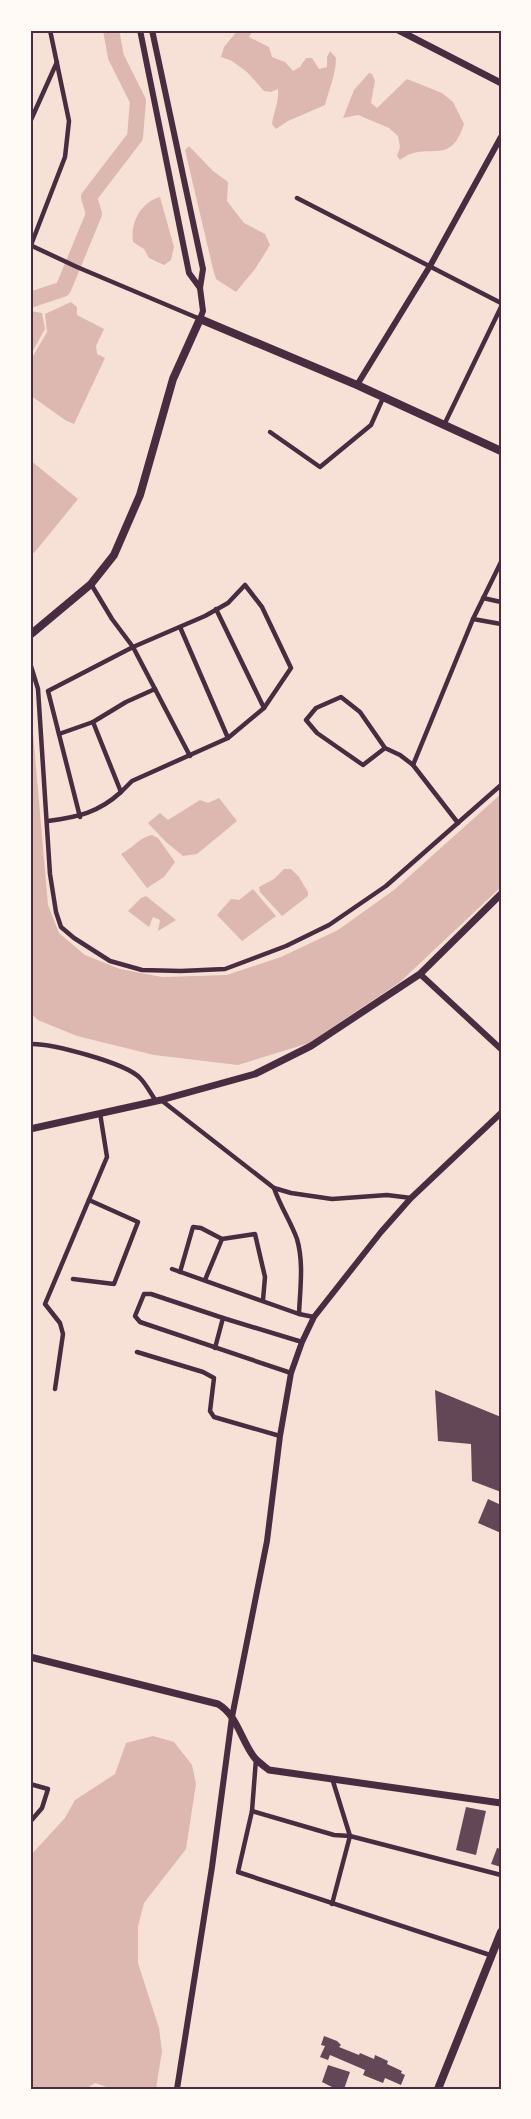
<svg xmlns="http://www.w3.org/2000/svg" width="531" height="2119" font-family="Lato,sans-serif">
  <rect width="100%" height="100%" fill="#f7e1d7"/>
  <g fill="#dcb8b0">
    <path d="M238,30H253L249,37L269,47L272,57L285,62L293,71L300,67L306,58H312L319,69L327,67V57L330,51L336,58C336,74 329,89 325,105L288,121L276,129L272,124C274,111 279,102 278,89L271,92L264,91L247,72L232,61L221,57L224,47Z"/>
    <path d="M369,73L372,74L375,81L371,103L377,108L407,79L442,93L453,102L464,124C450,169 427,139 400,160L397,156L400,147L398,136L389,128L358,115L343,118L354,90Z"/>
    <path d="M189,146L213,171L228,182L227,201L244,223L265,234L270,245L255,269L236,292L216,279L213,269L185,150Z"/>
    <path d="M160,197L174,247L171,260L164,265L149,258L144,249L133,242C130,223 141,202 160,197Z"/>
    <path d="M71,302L77,307V315L104,329L96,346L97,354L105,358L74,424L65,420L30,395V361L47,332L45,314Z"/>
    <path d="M30,311L42,313L45,329L30,356Z"/>
    <path d="M30,460L78,499L34,553L30,551Z"/>
    <path d="M30,698L48,905L59,933L85,955L120,969L162,977L227,975L281,957L338,930L394,890L501,794V887L400,982L309,1043L238,1065L154,1055L77,1036L38,1020L30,1013Z"/>
    <path d="M219,798L237,821L197,854L183,856L166,842L148,823L160,813L168,820L200,800L208,803Z"/>
    <path d="M152,835L158,838L175,862L164,877L147,888L121,854C133,848 140,837 152,835Z"/>
    <path d="M284,869H291L299,877L308,892V896L282,916L260,892L259,887L274,879Z"/>
    <path d="M253,889L276,916L242,941L217,915L231,899L239,900Z"/>
    <path d="M146,896L176,920L158,931L160,920L153,917L149,927L128,911L141,898Z"/>
    <path d="M153,1736L174,1742L192,1765L196,1784L186,1849L144,1903L138,1927V1963L159,2028L162,2051L156,2089H112L95,2083L85,2089H30V1856L65,1818L75,1800L115,1774L126,1743Z"/>
  </g>
  <g fill="none" stroke-linecap="round" stroke-linejoin="round">
    <path stroke="#dcb8b0" stroke-width="16" d="M30,300L63,289L94,214L89,197L135,137L138,101L116,57L111,30"/>
  </g>
  <g fill="#644757">
    <path d="M435,1390L501,1417V1492L472,1481L471,1444L438,1441Z"/>
    <path d="M488,1499L501,1505V1533L478,1523Z"/>
    <path d="M466,1807L486,1811L476,1855L456,1850Z"/>
    <path d="M497,1848L501,1849V1867L491,1864Z"/>
    <path d="M324,2036L337,2041L341,2045L339,2047L359,2055L360,2053L374,2059L375,2055L388,2061L387,2064L402,2071L401,2073L405,2075L401,2085L385,2078L383,2083L363,2075L365,2070L330,2055L328,2060L320,2057L325,2046L321,2045Z"/>
    <path d="M328,2065L350,2072L344,2089H336L322,2082Z"/>
  </g>
  <g fill="none" stroke-linecap="round" stroke-linejoin="round">
    <g stroke="#4a2c40" stroke-width="4.5">
      <path d="M30,122L57,62"/>
      <path d="M297,198L501,303"/>
      <path d="M30,245L77,267L200,319"/>
      <path d="M31,245L65,157L69,121L50,30"/>
      <path d="M444,425L501,307"/>
      <path d="M270,432L320,467L371,425L383,398"/>
      <path d="M91,584L112,619L133,647L190,756"/>
      <path d="M483,598L501,602"/>
      <path d="M216,609L264,708"/>
      <path d="M473,619L501,624"/>
      <path d="M180,627L228,738"/>
      <path d="M30,663L38,689L50,874L56,912L61,927L74,938L110,961L142,970L181,971L225,969L286,946L329,925L386,886L501,785"/>
      <path d="M59,734L93,722"/>
      <path d="M385,748L363,765L317,733L306,720L316,708L341,697L360,712L385,748L400,755L413,765L458,823"/>
      <path d="M413,765L473,619L501,562"/>
      <path d="M80,817L48,691L133,647L205,616L228,603L245,585L262,607L291,668L264,708L228,738L132,781L121,792L93,722L126,702L155,689"/>
      <path d="M48,821C78,817 98,813 121,792"/>
      <path d="M30,1044C51,1043 126,1063 140,1078C146,1084 151,1094 156,1101"/>
      <path d="M161,1100L274,1188L291,1193L332,1199L387,1195L411,1198"/>
      <path d="M274,1188C280,1206 291,1222 297,1239C304,1263 300,1289 299,1314"/>
      <path d="M172,1269L299,1314L314,1317"/>
      <path d="M180,1272L193,1227L201,1228L222,1239L255,1234L265,1277L263,1300"/>
      <path d="M73,1279L114,1284L138,1222L89,1200"/>
      <path d="M205,1280L222,1239"/>
      <path d="M215,1348L223,1318"/>
      <path d="M137,1352L203,1372L214,1378L210,1411L214,1417L280,1436"/>
      <path d="M291,1373L140,1322L135,1316L144,1294H151L223,1318L302,1342"/>
      <path d="M55,1389L63,1334L60,1323L45,1304L107,1157L100,1113"/>
      <path d="M256,1759L252,1811L238,1872L490,1955"/>
      <path d="M30,1784L48,1789L42,1808L30,1822"/>
      <path d="M252,1811L334,1835L350,1836L501,1875"/>
      <path d="M332,1904L350,1836L332,1778"/>
    </g>
    <g stroke="#4a2c40" stroke-width="6">
      <path d="M140,30L189,273L200,288"/>
      <path d="M152,30L203,269L200,288L203,311L200,319"/>
      <path d="M357,385L430,266L501,137"/>
      <path d="M420,974L501,1049"/>
      <path d="M177,2089L212,1867L232,1717L267,1541L280,1436L291,1373L302,1342L314,1317L381,1232L411,1198L501,1113"/>
    </g>
    <g stroke="#4a2c40" stroke-width="7">
      <path d="M398,30L501,83"/>
      <path d="M30,1129L161,1100L255,1074L311,1046L420,974L501,894"/>
      <path d="M30,1657L218,1704C237,1715 241,1740 254,1757C258,1762 264,1766 269,1770L501,1803"/>
    </g>
    <path stroke="#4a2c40" stroke-width="8" d="M30,635L91,584L114,555L140,495L173,379L200,319L357,385L501,451"/>
    <path stroke="#4a2c40" stroke-width="8" d="M438,2089L501,1932"/>
  </g>
  <rect width="531" height="2119" fill="none" stroke="#fffaf5" stroke-width="63"/>
  <rect x="32" y="32" width="468" height="2056" fill="none" stroke="#4a2c40" stroke-width="2"/>
</svg>
